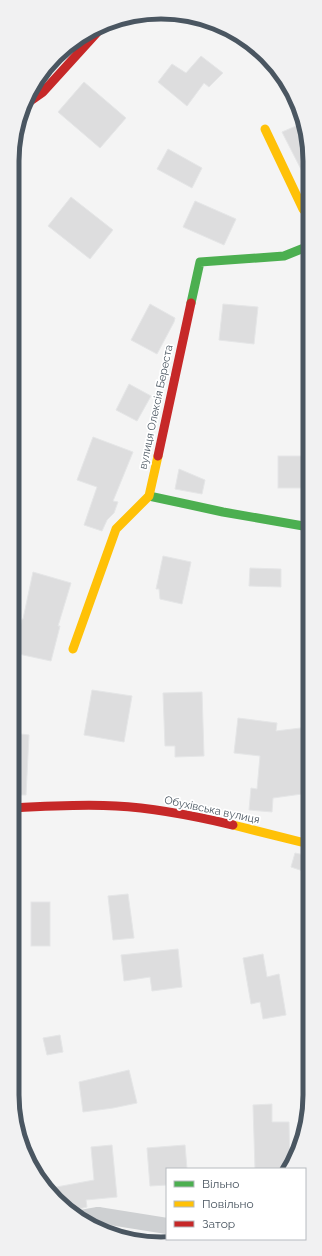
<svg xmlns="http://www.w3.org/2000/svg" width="322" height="1256" font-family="Raleway,sans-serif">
  <rect width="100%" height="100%" fill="#f4f4f4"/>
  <g fill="#ddddde" stroke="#e5e6e7">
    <path d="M201,56L223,73L209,87L204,83L187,106L158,82L172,64L186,73Z"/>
    <path d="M84,82L126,118L100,148L58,112Z"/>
    <path d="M303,123L309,142V185L282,132Z"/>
    <path d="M168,149L202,168L192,188L157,169Z"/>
    <path d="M71,197L113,230L90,259L48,226Z"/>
    <path d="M195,201L236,219L224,245L183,227Z"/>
    <path d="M150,304L175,318L174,322L157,354L131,340Z"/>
    <path d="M223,304L258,307L254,344L219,340Z"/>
    <path d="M129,384L151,396L137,421L116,410Z"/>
    <path d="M93,437L133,452L113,501L118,502L114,513L107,520L102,531L84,525L97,487L77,480Z"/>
    <rect x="278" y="456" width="30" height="32"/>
    <path d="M179,469L205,480L202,494L175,489Z"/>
    <path d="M163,556L191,562L182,604L160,599L159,589H156Z"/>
    <path d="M250,568L281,569V587L249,586Z"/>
    <path d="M33,572L71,583L58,626H60L51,661L14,653L22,619H23Z"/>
    <path d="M92,690L132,696L124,742L84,735Z"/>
    <path d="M202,692L204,756L175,757V746H165L163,693Z"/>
    <path d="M238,718L277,723L276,731L309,727V793L273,798L272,812L249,810L251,788L257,789L260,756L234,753Z"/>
    <path d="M12,733L29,735L26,795H12Z"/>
    <path d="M295,853L309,856V873L291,867Z"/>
    <path d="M128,894L134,938L113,940L108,896Z"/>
    <rect x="31" y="902" width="19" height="44"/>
    <path d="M178,949L182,987L152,991L150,977L124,981L121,955Z"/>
    <path d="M263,954L267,977L279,974L286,1015L263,1019L260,1002L251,1004L243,958Z"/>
    <path d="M60,1035L63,1052L47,1055L43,1038Z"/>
    <path d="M129,1070L137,1103L113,1108L83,1112L79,1082Z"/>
    <path d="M272,1104V1122H289L290,1169H255L253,1105Z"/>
    <path d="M112,1145L117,1197L86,1200L87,1207L79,1209L74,1212L49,1193L46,1189L94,1180L91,1147Z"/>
    <path d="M185,1145L187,1169H167V1185L150,1186L147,1148Z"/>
  </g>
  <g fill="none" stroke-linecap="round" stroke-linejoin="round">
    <g stroke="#ced0d2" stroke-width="16">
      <path d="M98,1215L101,1230"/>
      <path d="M81,1218L98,1215L167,1226"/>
    </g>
    <g stroke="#4caf50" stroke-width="9">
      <path d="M191,303L200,262L284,256L309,246"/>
      <path d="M149,496L223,512L309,527"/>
    </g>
    <g stroke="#ffc107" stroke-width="9">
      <path d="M265,129L303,209L309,216"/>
      <path d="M73,649L116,529L149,496L158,456"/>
      <path d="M233,825L309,844"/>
    </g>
    <g stroke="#c62828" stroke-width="9">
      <path d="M26,104L43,92L103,26"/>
      <path d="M158,456L191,303"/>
      <path d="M12,808C47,806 81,804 116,806C155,808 195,816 233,825"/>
    </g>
  </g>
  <g text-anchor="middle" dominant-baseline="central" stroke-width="3.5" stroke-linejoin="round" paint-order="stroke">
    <g font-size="11" fill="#4a5661" stroke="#fff">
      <text transform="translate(156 407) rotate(-78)">вулиця Олексія Береста</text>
      <text transform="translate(212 810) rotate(12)">Обухівська вулиця</text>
    </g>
  </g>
  <path d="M0 0H322V1256H0ZM161 19H161A142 142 0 0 1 303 161V1095A142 142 0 0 1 161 1237H161A142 142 0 0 1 19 1095V161A142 142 0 0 1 161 19Z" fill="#f1f1f2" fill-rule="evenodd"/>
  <path fill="none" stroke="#4a5661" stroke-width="5" d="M161 19H161A142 142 0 0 1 303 161V1095A142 142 0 0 1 161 1237H161A142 142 0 0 1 19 1095V161A142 142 0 0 1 161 19Z"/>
  <rect x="166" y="1168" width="140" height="72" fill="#ffffff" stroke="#b7bbc0"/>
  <rect x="174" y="1181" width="20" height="6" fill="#4caf50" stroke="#b7bbc0"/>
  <text x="202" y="1188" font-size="12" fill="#4a5661">Вільно</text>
  <rect x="174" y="1201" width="20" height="6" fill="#ffc107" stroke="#b7bbc0"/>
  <text x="202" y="1208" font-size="12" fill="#4a5661">Повільно</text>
  <rect x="174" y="1221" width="20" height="6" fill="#c62828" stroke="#b7bbc0"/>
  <text x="202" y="1228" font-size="12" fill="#4a5661">Затор</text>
</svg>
